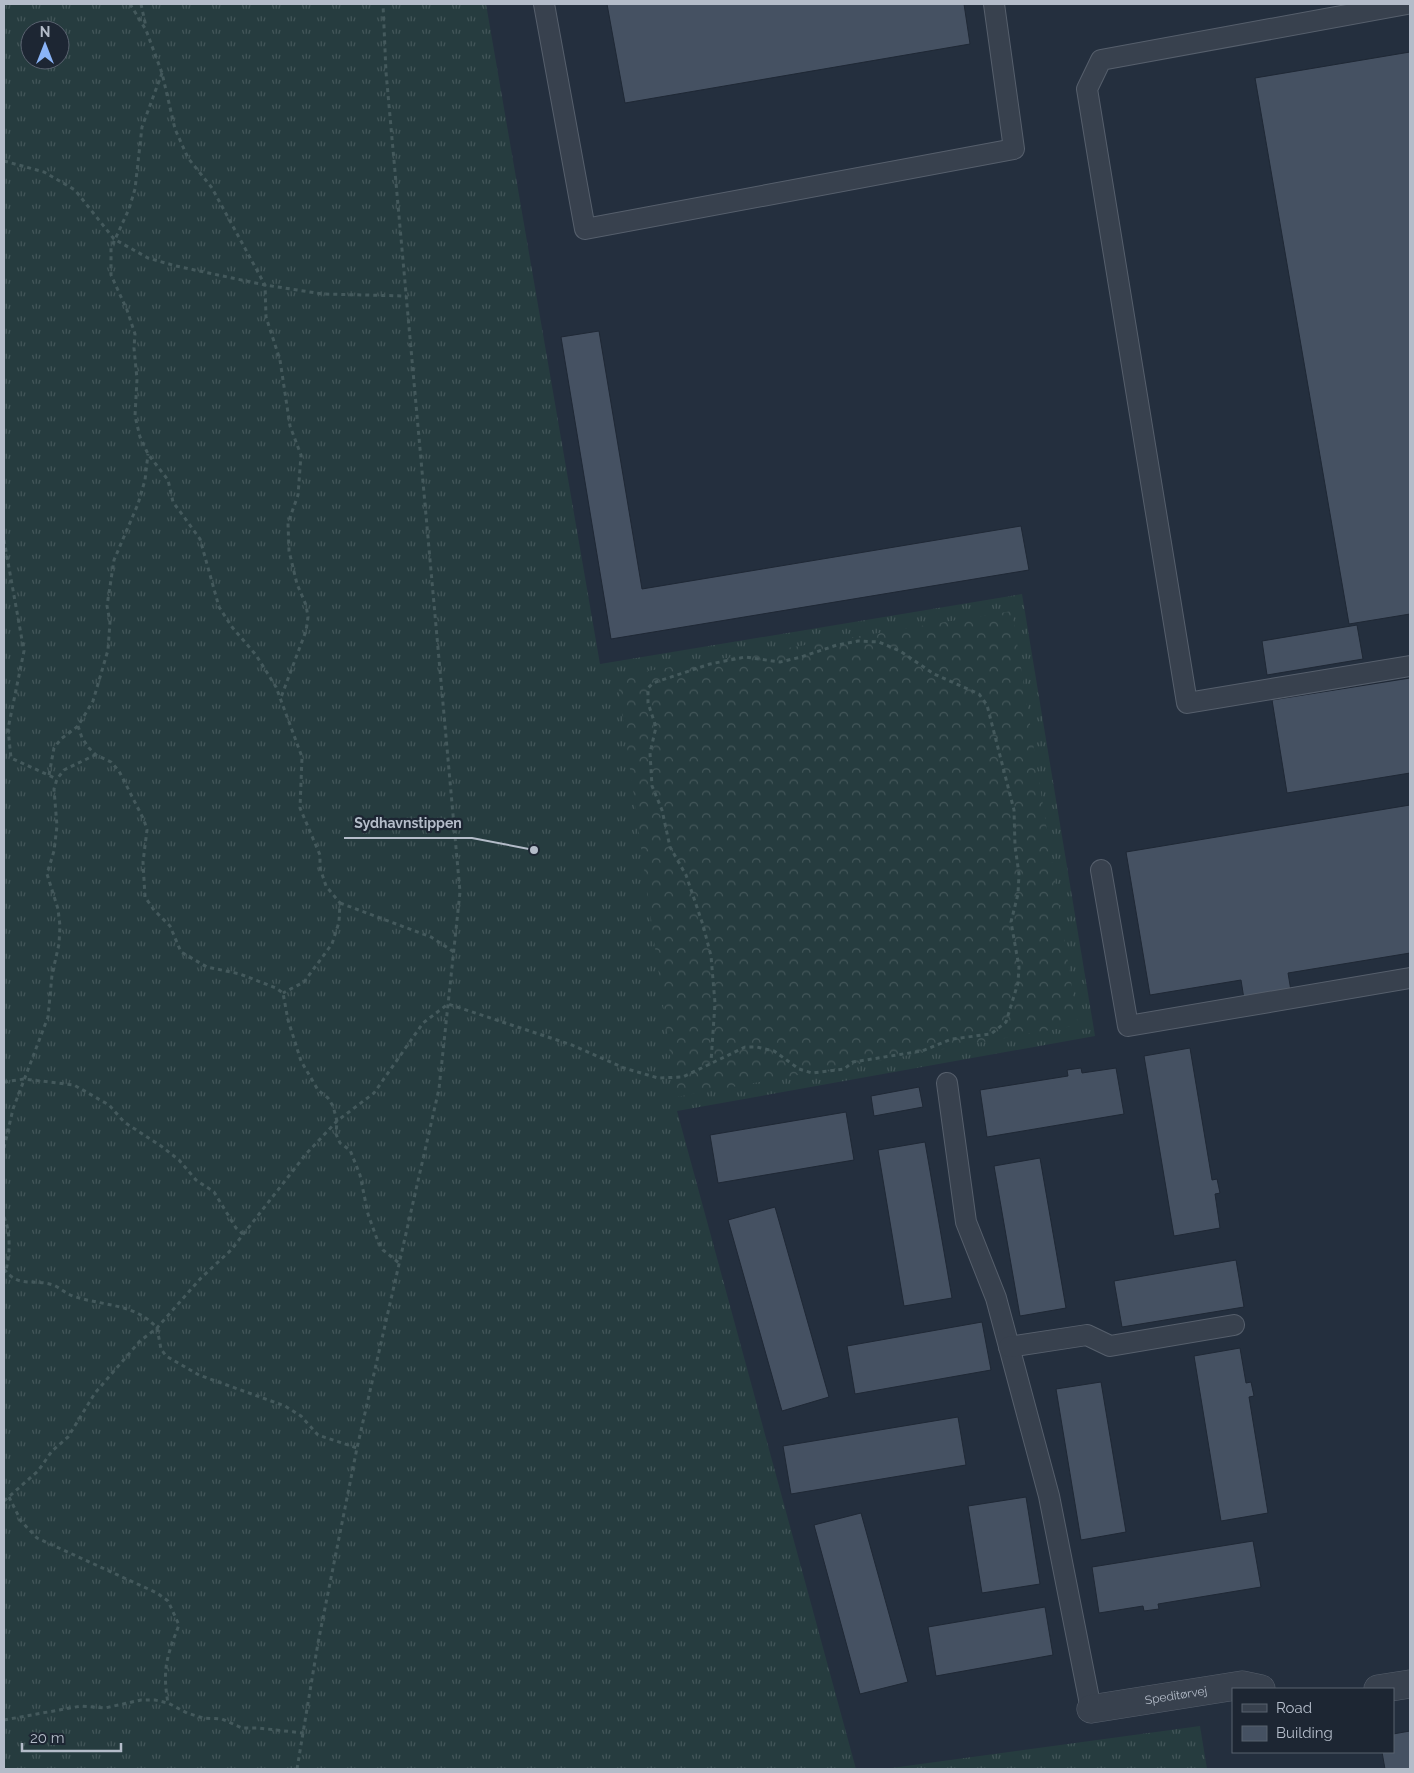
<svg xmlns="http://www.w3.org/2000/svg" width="1414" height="1773" font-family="Raleway,sans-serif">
  <defs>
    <pattern id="grass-tufts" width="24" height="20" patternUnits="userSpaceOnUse" patternTransform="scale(1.25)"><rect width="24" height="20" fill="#263c3f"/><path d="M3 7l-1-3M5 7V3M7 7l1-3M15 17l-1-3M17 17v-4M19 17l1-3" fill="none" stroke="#435659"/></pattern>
    <pattern id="forest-crowns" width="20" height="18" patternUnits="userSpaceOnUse" patternTransform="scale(1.25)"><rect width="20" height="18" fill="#263c3f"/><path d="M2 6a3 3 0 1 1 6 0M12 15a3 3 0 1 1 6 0" fill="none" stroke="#435659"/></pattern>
  </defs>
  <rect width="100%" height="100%" fill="#242f3e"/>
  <g fill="url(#grass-tufts)" fill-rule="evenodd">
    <path d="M4,4H486L600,664L1022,594L1095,1036L677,1111L856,1769H4ZM30,30H60V60H30Z"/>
    <path d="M1200,1726L1207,1769H884Z"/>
  </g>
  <path fill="url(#forest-crowns)" d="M1012,611L1078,1025L676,1097L617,676Z"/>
  <g fill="#455162" stroke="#1f2835">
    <path d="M607,4H964L970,44L625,103Z"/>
    <path d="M1410,52V614L1349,624L1255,78Z"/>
    <path d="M599,331L642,589L1021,526L1029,570L611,639L561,337Z"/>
    <path d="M1357,625L1363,659L1267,675L1262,641Z"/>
    <path d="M1410,678V773L1287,793L1272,700Z"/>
    <path d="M1410,805V953L1288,973L1291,991L1244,999L1241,980L1150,995L1126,852Z"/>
    <path d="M1190,1048L1212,1180L1217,1179L1220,1193L1215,1194L1220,1228L1174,1236L1144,1056Z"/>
    <path d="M1081,1068L1082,1073L1116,1068L1124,1114L987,1137L980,1090L1068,1076L1067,1070Z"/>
    <path d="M919,1087L923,1107L874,1116L871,1096Z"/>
    <path d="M846,1112L854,1160L718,1183L710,1135Z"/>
    <path d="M925,1142L952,1298L904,1306L878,1150Z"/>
    <path d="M1040,1158L1066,1308L1020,1316L994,1166Z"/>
    <path d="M775,1207L829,1397L782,1411L728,1220Z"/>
    <path d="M1236,1260L1244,1307L1122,1327L1114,1281Z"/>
    <path d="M982,1322L991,1370L855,1394L847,1346Z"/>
    <path d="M1240,1348L1246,1383L1251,1382L1254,1396L1249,1397L1268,1513L1221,1521L1194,1356Z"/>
    <path d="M1101,1382L1126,1532L1081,1540L1056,1389Z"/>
    <path d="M958,1417L966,1465L791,1494L783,1446Z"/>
    <path d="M1026,1497L1040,1584L982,1593L968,1506Z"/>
    <path d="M861,1513L908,1682L860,1694L814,1525Z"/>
    <path d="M1253,1541L1261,1587L1158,1604L1159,1609L1144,1611L1143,1606L1099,1613L1092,1567Z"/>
    <path d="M1045,1607L1053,1655L936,1676L928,1627Z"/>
    <path d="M1410,1731V1769H1385L1382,1752H1393V1734Z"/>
  </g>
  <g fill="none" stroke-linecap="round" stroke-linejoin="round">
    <g stroke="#565f6c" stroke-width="22">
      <g id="lane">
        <path d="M544,4L585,229L1014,149L994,4"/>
        <path d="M1407,4L1101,60L1087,89L1187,703L1410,666"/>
        <path d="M1101,870L1128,1026L1410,978"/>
        <path d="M947,1083L966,1222L996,1298L1049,1496L1091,1709"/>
        <path d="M1009,1347L1087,1335L1110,1346L1234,1325"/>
      </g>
    </g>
    <g stroke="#565f6c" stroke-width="29">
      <g id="street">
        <path d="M1378,1689L1410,1684"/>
        <path id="s1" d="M1091,1709L1242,1685L1261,1689"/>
      </g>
    </g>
    <g stroke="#44595c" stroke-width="3" stroke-dasharray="4 4" stroke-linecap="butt">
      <path d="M130,4L146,30L162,73L175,129L188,158L212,188L265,285L266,317L280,360L290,426L301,455L298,495L288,523L289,551L297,584L306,605L308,617L306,631L280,700"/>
      <path d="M141,4L146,27"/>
      <path d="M162,73L142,127L135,189L129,209L111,248V275L127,310L135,334L134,348L137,379L135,416L140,437L148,454L168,480L173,502L200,539L219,607L232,627L256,655L276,687L302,757L300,808L320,855V868L326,886L340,903L339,922L332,944L304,982L283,993"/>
      <path d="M4,161L44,172L75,190L114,239L148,258L176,266L265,285L323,294L406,296"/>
      <path d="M4,540L24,651L8,729L11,758L57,779"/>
      <path d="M78,726L82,738L89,748L96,755L111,762L119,771L144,820L147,830L143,862L145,897L154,910L170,926L181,952L207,967L240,974L276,988L283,993L288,1020L301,1061L318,1090L328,1098L333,1106L337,1121L336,1134L340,1143L350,1150L360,1175L368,1214L377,1239L383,1250L399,1263"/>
      <path d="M49,775L54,748L61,739L78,726L93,701L108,650L110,622L107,606L114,560L138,504L145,480L148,454"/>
      <path d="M340,903L431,937L454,952"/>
      <path d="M4,1082L24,1079L74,1085L109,1105L124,1122L161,1146L179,1160L196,1180L214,1192L236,1228L243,1234"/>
      <path d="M4,1148L13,1109L48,1017L52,975L59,944L60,926L58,909L47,874L54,851L57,826L54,789L57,779L64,770L95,755"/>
      <path d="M4,1217C11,1233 10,1254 6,1270"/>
      <path d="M4,1269C19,1289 33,1278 53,1285C61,1288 67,1295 76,1297C105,1306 136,1304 157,1328L161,1349L166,1356L199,1375L285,1406L301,1416L318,1435L357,1448"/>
      <path d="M9,1497L21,1521L37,1538L157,1593L168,1601L179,1625C167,1656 162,1669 168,1703"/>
      <path d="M4,1501L38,1471L52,1451L68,1437L95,1393L140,1341L157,1328L201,1278L231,1250L306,1154L337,1121L374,1093L423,1023L448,1004L572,1045L624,1068L658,1078L683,1077L745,1047H757L774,1051L799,1069L812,1073L844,1069L853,1062L922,1051L952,1039L991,1034L1006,1022L1018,983L1019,967L1011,922L1018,894L1019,874L1015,846L1014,810L987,705L979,694L934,674L900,651L879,642L858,641L837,645L801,657L780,662L745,657L710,664L653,683L648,688V703L656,727L650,753L652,786L662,810L670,847L686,875L703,925L711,956L715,1003L711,1062"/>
      <path d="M4,1720L81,1706L105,1708L141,1700H155L168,1703L187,1713L203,1718L222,1719L242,1728H258L303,1733"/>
      <path d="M297,1769L318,1643L357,1448L439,1089L460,892L386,72L383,4"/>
    </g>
    <use href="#lane" stroke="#38414e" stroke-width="20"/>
    <use href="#street" stroke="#38414e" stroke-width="28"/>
  </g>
  <g text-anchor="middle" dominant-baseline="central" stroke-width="4.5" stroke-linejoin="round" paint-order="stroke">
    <g font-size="12" fill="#b4bcc9" stroke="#1d2633">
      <text stroke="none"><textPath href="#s1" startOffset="86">Speditørvej</textPath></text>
    </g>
  </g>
  <path fill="none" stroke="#b4bcc9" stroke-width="2" d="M534 850L472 838H344"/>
  <circle fill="#b4bcc9" stroke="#1d2633" stroke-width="2" cx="534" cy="850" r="5"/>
  <g font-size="14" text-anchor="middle" font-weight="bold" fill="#b4bcc9" stroke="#1d2633" stroke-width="4.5" stroke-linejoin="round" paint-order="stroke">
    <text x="408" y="828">Sydhavnstippen</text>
  </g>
  <rect width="1414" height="1773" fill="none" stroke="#b4bcc9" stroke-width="10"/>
  <rect x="1232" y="1688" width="162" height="65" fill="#1d2633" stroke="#59626f"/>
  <rect x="1242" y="1704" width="25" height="8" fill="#38414e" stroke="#59626f"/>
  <text x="1276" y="1713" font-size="15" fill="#b4bcc9">Road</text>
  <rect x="1242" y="1726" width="25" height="15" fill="#455162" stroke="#59626f"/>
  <text x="1276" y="1738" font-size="15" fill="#b4bcc9">Building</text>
  <g transform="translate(45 45)"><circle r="24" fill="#1d2633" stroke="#59626f"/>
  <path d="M0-4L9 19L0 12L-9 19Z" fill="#8ab4f8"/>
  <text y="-8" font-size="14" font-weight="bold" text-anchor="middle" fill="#b4bcc9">N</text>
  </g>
  <path d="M22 1743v8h99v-8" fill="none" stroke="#b4bcc9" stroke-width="2.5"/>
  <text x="30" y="1743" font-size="15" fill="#b4bcc9" stroke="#1d2633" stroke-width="4" paint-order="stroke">20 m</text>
</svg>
